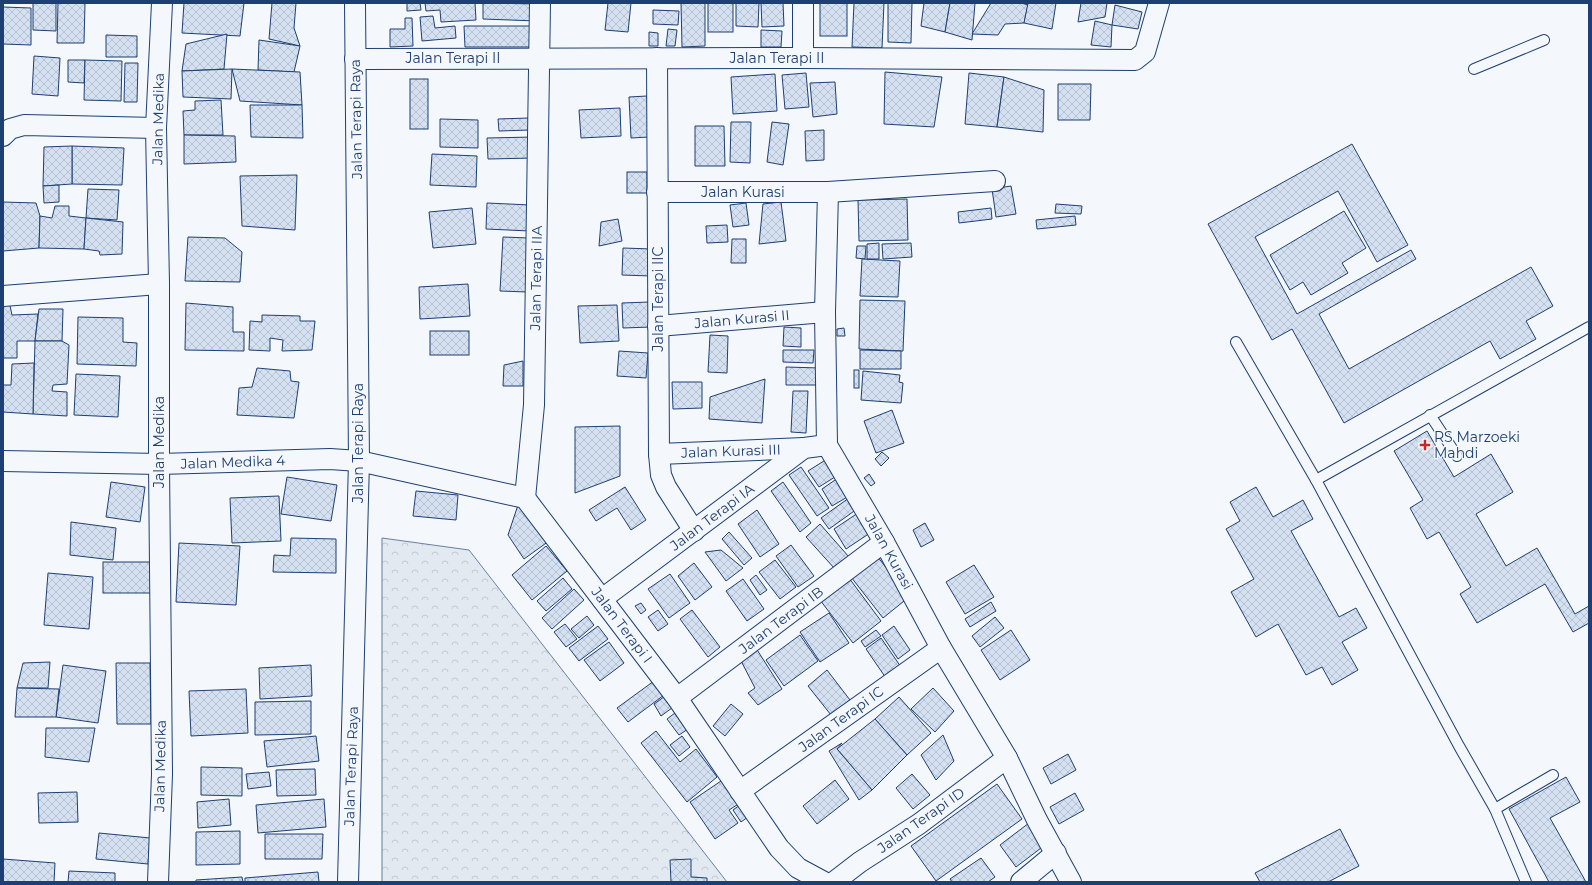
<svg xmlns="http://www.w3.org/2000/svg" width="1592" height="885" font-family="Montserrat,sans-serif">
  <defs>
    <pattern id="park-crowns" width="20" height="18" patternUnits="userSpaceOnUse"><rect width="20" height="18" fill="#e3e9f0"/><path d="M2 6a3 3 0 1 1 6 0M12 15a3 3 0 1 1 6 0" fill="none" stroke="#c2c9d1"/></pattern>
    <pattern id="building-cross-hatch" width="8" height="8" patternUnits="userSpaceOnUse"><rect width="8" height="8" fill="#d5e0f0"/><path d="M0 0l8 8M0 8l8-8" fill="none" stroke="#b6c1d1"/></pattern>
  </defs>
  <rect width="100%" height="100%" fill="#f4f7fb"/>
  <path fill="url(#park-crowns)" stroke="#687fa3" d="M382,538L469,550L727,882H382Z"/>
  <g fill="url(#building-cross-hatch)" stroke="#1d3f73">
    <path d="M33,3H56V31L33,30Z"/>
    <path d="M58,3H85L84,43H57Z"/>
    <path d="M184,3H244L240,36L182,33Z"/>
    <path d="M272,3H296L294,28L300,46L269,39Z"/>
    <path d="M407,3H420L421,10L407,11Z"/>
    <path d="M425,3H475L476,20L441,22L440,10L426,11Z"/>
    <path d="M483,3L538,4L537,21L483,19Z"/>
    <path d="M608,3H631L628,32L605,30Z"/>
    <path d="M681,3H705V46L682,47Z"/>
    <rect x="708" y="3" width="25" height="29"/>
    <path d="M736,3H759L758,27L736,26Z"/>
    <path d="M761,3H783L784,26L762,27Z"/>
    <rect x="820" y="3" width="27" height="33"/>
    <path d="M854,3H884L882,48L852,47Z"/>
    <path d="M888,3H912L911,43L888,42Z"/>
    <path d="M924,3H950L945,32L921,26Z"/>
    <path d="M950,3H975L972,40L945,32Z"/>
    <path d="M991,3H1021L1028,5L1024,23L1005,24L998,35L972,34Z"/>
    <path d="M1028,3H1056L1052,29L1024,23Z"/>
    <path d="M1081,3H1107L1105,17L1078,22Z"/>
    <path d="M1115,5L1142,12L1138,29L1112,25Z"/>
    <path d="M3,7L31,8V45L3,44Z"/>
    <path d="M653,10L679,11L678,25L653,24Z"/>
    <path d="M433,16L435,28L455,26L456,38L422,41L420,17Z"/>
    <path d="M405,18H412L413,46L390,47V29H405Z"/>
    <path d="M1095,21L1112,25L1111,47L1091,45Z"/>
    <path d="M464,26H537V47H465Z"/>
    <path d="M668,29L677,30L675,46H666Z"/>
    <path d="M761,30L782,31L781,47H761Z"/>
    <path d="M649,32L658,33V46H649Z"/>
    <path d="M227,34L224,69L182,71L186,44Z"/>
    <path d="M106,35L137,36V57H106Z"/>
    <path d="M259,40L300,46L294,72L258,70Z"/>
    <path d="M34,56L60,58L58,96L32,94Z"/>
    <path d="M68,60H85L84,83L68,82Z"/>
    <path d="M85,60L122,61L121,101L84,100Z"/>
    <path d="M125,63H138L137,102H124Z"/>
    <path d="M232,69L300,72L302,105L240,101Z"/>
    <path d="M232,69L231,99L183,97L182,71Z"/>
    <path d="M885,72L942,77L934,127L884,124Z"/>
    <path d="M806,73L809,107L785,109L782,75Z"/>
    <path d="M969,73L1004,77L997,127L965,124Z"/>
    <path d="M775,74L777,111L733,114L731,77Z"/>
    <path d="M1004,77L1044,90L1043,132L997,127Z"/>
    <rect x="410" y="79" width="18" height="50"/>
    <path d="M835,82L837,114L813,117L810,83Z"/>
    <path d="M1058,84H1091L1090,120H1058Z"/>
    <path d="M647,96L649,137L631,138L629,97Z"/>
    <path d="M221,100L223,135H184L183,111L195,110V101Z"/>
    <path d="M250,105H302L303,138L251,137Z"/>
    <path d="M620,108L621,136L581,138L579,110Z"/>
    <path d="M529,118L530,130L499,131L498,119Z"/>
    <path d="M440,119L478,120V148L440,147Z"/>
    <path d="M731,122H751L750,163L730,162Z"/>
    <path d="M772,122L789,124L783,165L767,162Z"/>
    <path d="M695,126H724L725,166H695Z"/>
    <path d="M824,130V160L806,161L805,131Z"/>
    <path d="M184,135L235,136L236,162L184,164Z"/>
    <path d="M534,137V158L488,159L487,138Z"/>
    <path d="M1352,144L1408,245L1377,262L1338,191L1255,237L1297,314L1411,250L1416,259L1319,314L1349,369L1531,267L1553,306L1526,321L1536,339L1500,359L1490,341L1344,423L1292,329L1272,340L1208,224Z"/>
    <path d="M72,146L124,148L122,185L72,184Z"/>
    <path d="M72,146V184L43,186L44,147Z"/>
    <path d="M432,154L477,156L476,187L430,185Z"/>
    <rect x="627" y="172" width="20" height="21"/>
    <path d="M297,175L295,230L242,226L240,176Z"/>
    <path d="M59,185V202L44,203L43,186Z"/>
    <path d="M1011,186L1016,214L996,217L992,189Z"/>
    <path d="M88,189L119,190L117,220L86,218Z"/>
    <path d="M907,199L908,240L859,241L858,200Z"/>
    <path d="M3,202L36,203L40,216L39,248L3,251Z"/>
    <path d="M781,202L786,241L759,244L763,204Z"/>
    <path d="M487,203L530,205V231L486,229Z"/>
    <path d="M746,203L749,225L733,227L730,205Z"/>
    <path d="M1056,204L1082,206L1081,214L1055,213Z"/>
    <path d="M55,206H69V216L86,218L84,249L39,248L40,216L52,218Z"/>
    <path d="M472,208L476,244L433,248L429,212Z"/>
    <path d="M991,208L992,219L959,223L958,212Z"/>
    <path d="M1344,211L1366,248L1342,263L1348,273L1311,295L1303,282L1290,290L1270,255Z"/>
    <path d="M1075,216L1076,225L1037,229L1036,220Z"/>
    <path d="M86,218L123,222L122,254L100,255L99,251L84,249Z"/>
    <path d="M618,219L622,241L599,246L601,222Z"/>
    <path d="M727,225L728,242L707,243L706,226Z"/>
    <path d="M188,237L225,238L242,252L240,282L185,281Z"/>
    <path d="M503,237L529,238L527,292L500,291Z"/>
    <path d="M732,239H746V263H731Z"/>
    <path d="M879,243V259H867V244Z"/>
    <path d="M911,243L912,257L883,259L882,244Z"/>
    <path d="M857,246H866L865,259L856,258Z"/>
    <path d="M623,248L652,249L651,276L622,275Z"/>
    <path d="M862,259L900,261L898,297L860,296Z"/>
    <path d="M468,284L470,316L420,319L419,287Z"/>
    <path d="M860,300L905,301L903,351L859,349Z"/>
    <path d="M3,301H9L12,315L38,314L35,341H17V358H3Z"/>
    <path d="M650,302L651,327L623,328L622,303Z"/>
    <path d="M186,303L233,307V332H244V351L185,350Z"/>
    <path d="M617,305L619,341L580,343L578,306Z"/>
    <path d="M39,309H63L62,341H35Z"/>
    <path d="M262,315L300,316V321H315L312,350L282,351L283,340L270,338V351L249,350L250,321L262,322Z"/>
    <path d="M78,317L123,318V342L137,343L136,366L77,364Z"/>
    <path d="M784,327L801,328V347L783,346Z"/>
    <path d="M844,328L845,336H837V329Z"/>
    <rect x="430" y="331" width="39" height="24"/>
    <path d="M710,335L728,336L727,373L708,372Z"/>
    <path d="M35,341H62L69,345L67,384L53,385L52,391L67,392V416L33,414Z"/>
    <path d="M783,350H814L813,363L783,362Z"/>
    <path d="M860,350L901,351V369H860Z"/>
    <path d="M619,351L648,353L646,378L617,376Z"/>
    <path d="M523,361V386H503L504,365Z"/>
    <path d="M34,363L33,414L3,412V385H11L12,364Z"/>
    <path d="M786,367L820,368L819,385H786Z"/>
    <path d="M257,368L290,371L291,381L299,382L294,418L237,415L239,388L252,387Z"/>
    <rect x="854" y="370" width="5" height="18"/>
    <path d="M863,371L900,375L899,382L903,383L901,403L861,400Z"/>
    <path d="M76,374L120,376L118,417L74,415Z"/>
    <path d="M765,379L762,423L709,419L710,397Z"/>
    <path d="M672,382H702V408L673,409Z"/>
    <path d="M793,391H808L806,433L791,432Z"/>
    <path d="M892,410L904,443L876,453L864,421Z"/>
    <path d="M620,426V476L575,493V427Z"/>
    <path d="M1427,431L1454,477L1491,454L1513,492L1476,514L1506,566L1537,548L1575,614L1589,606V623L1573,632L1545,584L1477,623L1460,594L1471,587L1439,532L1427,539L1410,508L1423,500L1394,451Z"/>
    <path d="M882,452L889,458L881,466L875,459Z"/>
    <path d="M827,459L838,475L819,487L808,471Z"/>
    <path d="M801,467L829,508L817,516L789,475Z"/>
    <path d="M869,474L875,483L871,486L864,478Z"/>
    <path d="M287,477L337,485L331,521L281,514Z"/>
    <path d="M838,478L849,496L832,506L822,489Z"/>
    <path d="M111,482L145,487L140,522L106,517Z"/>
    <path d="M783,482L811,523L800,532L771,491Z"/>
    <path d="M625,487L646,520L631,530L617,508L596,521L589,510Z"/>
    <path d="M1256,487L1273,517L1303,500L1313,519L1291,531L1339,617L1356,608L1367,628L1342,642L1358,670L1332,685L1322,667L1306,675L1278,624L1256,637L1231,592L1254,579L1226,529L1240,521L1230,502Z"/>
    <path d="M416,491L458,495L456,520L413,516Z"/>
    <path d="M279,496L281,541L232,543L230,498Z"/>
    <path d="M849,498L857,509L829,529L821,518Z"/>
    <path d="M520,499L549,541L524,559L508,535Z"/>
    <path d="M757,510L779,544L760,557L738,524Z"/>
    <path d="M861,511L873,531L846,549L834,529Z"/>
    <path d="M71,522L116,528L113,560L70,555Z"/>
    <path d="M925,523L934,540L921,547L913,530Z"/>
    <path d="M820,524L849,557L835,569L806,537Z"/>
    <path d="M729,532L752,558L744,565L722,539Z"/>
    <path d="M291,538L336,539V573L273,572L274,555L290,556Z"/>
    <path d="M179,543L240,546L236,605L176,602Z"/>
    <path d="M791,545L814,576L798,587L776,556Z"/>
    <path d="M546,546L567,571L532,600L512,575Z"/>
    <path d="M721,550L743,568L726,581L705,552Z"/>
    <path d="M877,556L909,597L883,618L851,577Z"/>
    <path d="M775,560L796,587L780,599L759,572Z"/>
    <rect x="103" y="562" width="51" height="31"/>
    <path d="M694,563L712,587L695,600L678,576Z"/>
    <path d="M974,565L994,597L965,614L946,582Z"/>
    <path d="M48,573L93,577L89,629L44,625Z"/>
    <path d="M670,574L690,603L669,618L648,589Z"/>
    <path d="M756,575L767,590L760,595L750,580Z"/>
    <path d="M563,578L572,589L546,611L537,601Z"/>
    <path d="M849,578L881,621L853,643L820,600Z"/>
    <path d="M743,579L764,609L747,621L726,591Z"/>
    <path d="M574,589L584,600L552,629L542,618Z"/>
    <path d="M991,602L996,611L970,627L965,619Z"/>
    <path d="M641,603L646,610L641,614L635,606Z"/>
    <path d="M658,610L668,624L658,631L648,617Z"/>
    <path d="M692,610L720,647L708,657L680,619Z"/>
    <path d="M829,613L849,643L820,662L800,632Z"/>
    <path d="M587,616L594,625L579,638L571,629Z"/>
    <path d="M995,617L1004,628L980,647L972,636Z"/>
    <path d="M565,624L577,639L566,647L554,632Z"/>
    <path d="M598,626L608,639L579,661L569,648Z"/>
    <path d="M894,626L910,650L898,659L882,635Z"/>
    <path d="M876,630L881,636L865,647L861,641Z"/>
    <path d="M1011,630L1030,660L1000,680L981,650Z"/>
    <path d="M800,635L818,661L784,686L766,660Z"/>
    <path d="M881,638L903,670L888,681L866,649Z"/>
    <path d="M609,642L624,663L600,681L584,660Z"/>
    <path d="M754,645L782,689L758,705L748,693L755,688L739,657Z"/>
    <path d="M50,662L48,688H17L23,663Z"/>
    <path d="M116,663H150L151,724H117Z"/>
    <path d="M63,665L106,671L98,723L56,717Z"/>
    <path d="M311,665L312,696L260,699L259,668Z"/>
    <path d="M827,670L850,700L831,715L808,686Z"/>
    <path d="M654,681L664,695L628,722L617,708Z"/>
    <path d="M17,688L59,689L56,717H15Z"/>
    <path d="M933,688L954,711L935,732L911,709Z"/>
    <path d="M246,689L248,733L191,736L189,691Z"/>
    <path d="M668,694L676,705L661,716L654,704Z"/>
    <path d="M899,697L931,733L907,755L875,719Z"/>
    <path d="M311,701V734L255,735V702Z"/>
    <path d="M731,704L743,714L725,736L713,726Z"/>
    <path d="M679,710L691,727L679,735L667,719Z"/>
    <path d="M875,719L907,755L872,790L837,749Z"/>
    <path d="M46,728H95L89,762L45,757Z"/>
    <path d="M656,731L680,762L696,749L717,777L687,802L641,743Z"/>
    <path d="M943,735L954,761L936,780L921,755Z"/>
    <path d="M316,736L319,761L267,767L264,741Z"/>
    <path d="M682,736L690,747L679,756L670,745Z"/>
    <path d="M842,743L837,749L872,790L859,800L829,751Z"/>
    <path d="M1068,754L1076,770L1051,784L1043,768Z"/>
    <path d="M201,767L242,768V796L201,795Z"/>
    <path d="M315,769L316,795L277,796L276,770Z"/>
    <path d="M269,772L271,786L248,789L246,774Z"/>
    <path d="M912,774L930,795L913,809L896,788Z"/>
    <path d="M1566,777L1580,802L1550,818L1586,882H1549L1509,809Z"/>
    <path d="M724,779L740,803L729,810L738,823L715,839L690,802Z"/>
    <path d="M835,780L849,799L817,824L803,806Z"/>
    <path d="M997,784L1022,819L936,881L911,846Z"/>
    <path d="M77,792L78,822L39,823L38,793Z"/>
    <path d="M1075,793L1084,810L1059,824L1050,807Z"/>
    <path d="M229,799L231,825L198,828L197,802Z"/>
    <path d="M324,799L326,827L258,833L256,805Z"/>
    <path d="M744,802L752,814L741,822L733,810Z"/>
    <path d="M1029,823L1045,845L1016,867L1000,845Z"/>
    <path d="M1340,829L1359,866L1328,882H1260L1255,873Z"/>
    <path d="M240,831V864L196,865V832Z"/>
    <path d="M99,833L150,838L148,864L96,859Z"/>
    <path d="M265,834H323L322,859H265Z"/>
    <path d="M981,858L995,877L988,882H952L950,879Z"/>
    <path d="M3,859L55,863L54,882H3Z"/>
    <path d="M691,859V877L707,878V882H671L670,860Z"/>
    <path d="M69,871L115,873V882H68Z"/>
    <path d="M318,872L319,882H245V878Z"/>
    <path d="M242,877L243,882H196V880Z"/>
  </g>
  <g fill="none" stroke-linecap="round" stroke-linejoin="round">
    <g stroke="#1d3f73" stroke-width="12">
      <g id="service">
        <path d="M1474,69L1544,40"/>
        <path d="M1236,342L1316,480L1459,746L1495,809L1526,882"/>
        <path d="M1430,415L1457,456"/>
        <path d="M1316,480L1589,327"/>
        <path d="M1495,809L1553,775"/>
      </g>
    </g>
    <g stroke="#1d3f73" stroke-width="22">
      <g id="minor">
        <path d="M657,58L659,454L661,475L666,487L694,531"/>
        <path d="M803,58V3"/>
        <path d="M355,59L803,58L1135,60L1145,52L1159,3"/>
        <path d="M3,136L10,129L24,125L156,128"/>
        <path d="M657,192H828L825,312L827,445L884,542L941,648L1007,758L1037,820L1071,882"/>
        <path d="M828,192L995,181"/>
        <path d="M3,296L159,284"/>
        <path d="M658,326L825,312"/>
        <path d="M659,454L804,448"/>
        <path d="M3,461L159,464L330,459L359,461L525,498L677,698L779,848L798,868L824,882"/>
        <path d="M525,498L534,405L540,3"/>
        <path d="M602,599L804,448L827,445"/>
        <path d="M677,698L884,542"/>
        <path d="M740,791L941,648"/>
        <path d="M158,882L162,774L159,464V284L156,128L162,3"/>
        <path d="M348,882L359,461L355,3"/>
        <path d="M834,882L860,862L919,824L1007,758"/>
        <path d="M1021,882L1056,853"/>
      </g>
    </g>
    <use href="#service" stroke="#f4f7fb" stroke-width="10"/>
    <use href="#minor" stroke="#f4f7fb" stroke-width="20"/>
  </g>
  <path fill="#c62828" stroke="#f4f7fb" stroke-width="1.5" d="M1423 439h4v4h4v4h-4v4h-4v-4h-4v-4h4z"/>
  <g text-anchor="middle" dominant-baseline="central" stroke-width="3" stroke-linejoin="round" paint-order="stroke">
    <g font-size="14" fill="#1d3f73" stroke="#f4f7fb">
      <text x="453" y="58">Jalan Terapi II</text>
      <text x="777" y="58">Jalan Terapi II</text>
      <text transform="translate(158 119) rotate(-89)">Jalan Medika</text>
      <text transform="translate(356 119) rotate(-91)">Jalan Terapi Raya</text>
      <text x="743" y="192">Jalan Kurasi</text>
      <text transform="translate(536 278) rotate(-89)">Jalan Terapi IIA</text>
      <text transform="translate(658 299) rotate(-90)">Jalan Terapi IIC</text>
      <text transform="translate(742 319) rotate(-5)">Jalan Kurasi II</text>
      <text transform="translate(159 442) rotate(-90)">Jalan Medika</text>
      <text transform="translate(358 443) rotate(-90)">Jalan Terapi Raya</text>
      <text transform="translate(731 451) rotate(-2)">Jalan Kurasi III</text>
      <text transform="translate(233 462) rotate(-2)">Jalan Medika 4</text>
      <text transform="translate(712 517) rotate(-37)">Jalan Terapi IA</text>
      <text transform="translate(889 552) rotate(61)">Jalan Kurasi</text>
      <text transform="translate(781 620) rotate(-37)">Jalan Terapi IB</text>
      <text transform="translate(622 625) rotate(53)">Jalan Terapi I</text>
      <text transform="translate(841 719) rotate(-36)">Jalan Terapi IC</text>
      <text transform="translate(160 766) rotate(-89)">Jalan Medika</text>
      <text transform="translate(351 766) rotate(-88)">Jalan Terapi Raya</text>
      <text transform="translate(921 820) rotate(-35)">Jalan Terapi ID</text>
    </g>
    <g font-size="14" fill="#1d3f73" stroke="#f4f7fb" text-anchor="start">
      <text x="1434" y="437">RS Marzoeki<tspan x="1434" dy="16">Mahdi</tspan></text>
    </g>
  </g>
  <rect width="1592" height="885" fill="none" stroke="#1d3f73" stroke-width="8"/>
</svg>
